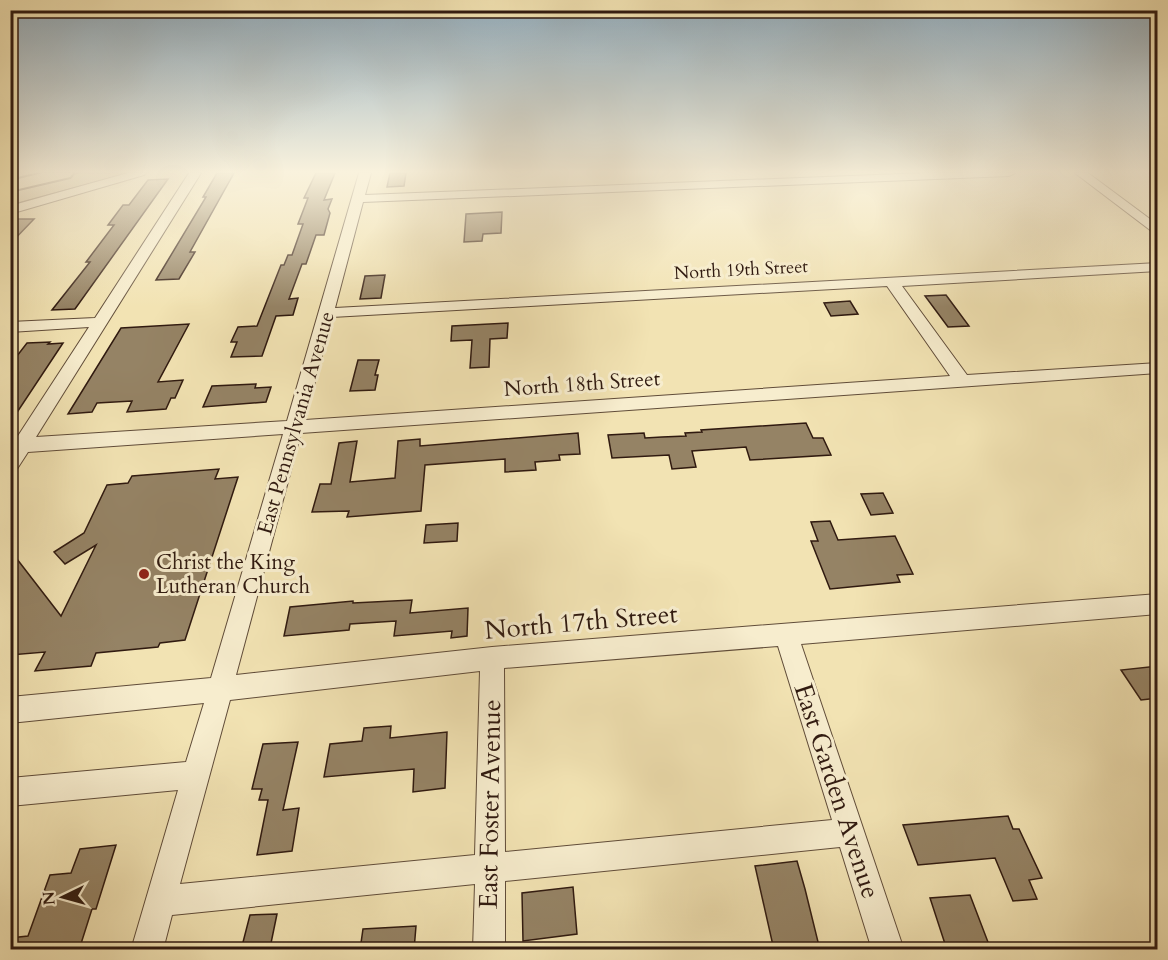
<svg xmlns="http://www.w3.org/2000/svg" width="1168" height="960" font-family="Cardo,serif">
  <rect width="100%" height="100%" fill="#f2e3b3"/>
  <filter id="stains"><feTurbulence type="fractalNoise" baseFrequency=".00333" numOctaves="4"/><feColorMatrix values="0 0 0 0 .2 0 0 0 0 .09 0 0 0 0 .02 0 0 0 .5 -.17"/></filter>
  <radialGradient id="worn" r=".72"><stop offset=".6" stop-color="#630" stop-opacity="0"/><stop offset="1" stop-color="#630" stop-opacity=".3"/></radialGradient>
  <path fill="#d1c197" stroke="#806e54" stroke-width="1.5" d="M78,173H130L11,205V190Z"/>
  <g fill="#958365" stroke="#301a10" stroke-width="1.5">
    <path d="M217,173H234L190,252H195L179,279L156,280L206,197H203Z"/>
    <path d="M316,173H335L324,200L332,199L328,209L330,213L324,235H316L306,264H302L289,299L298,298L293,315L276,316L262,356L231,357L237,342H231L238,327L257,326L281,265H284L288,255H292L303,224H298L308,198H304Z"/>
    <path d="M390,173H406L404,186L387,187Z"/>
    <path d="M168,179L75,309L52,310L90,262H86L114,225H108L123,205H129L148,180Z"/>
    <path d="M502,212L501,233L483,234L482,241L464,242L466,214Z"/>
    <path d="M15,219H34L10,244V224Z"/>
    <path d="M385,275L381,298L360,299L365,276Z"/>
    <path d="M946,295L969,326L948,327L925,296Z"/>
    <path d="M850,301L858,314L831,316L824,303Z"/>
    <path d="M508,323L507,338L490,339L489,367L470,368L472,340L451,341L452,326Z"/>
    <path d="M189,324L158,382L183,380L175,398H171L166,409L127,412L132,401L97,403L92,412L68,414L121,328Z"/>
    <path d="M50,342L48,344L63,343L10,423V365L27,343Z"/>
    <path d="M358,360H379L375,375H378L375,390L350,391Z"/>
    <path d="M256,384L255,388L271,387L266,402L203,407L212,386Z"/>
    <path d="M806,423L813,438H823L831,455L750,460L746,447L692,451L696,467L672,469L669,455L612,458L608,435L644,433L645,438L662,437L686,436L685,433L702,432L701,430Z"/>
    <path d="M578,433L580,454L559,455L560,460L535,462L536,470L505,472V459L425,465L421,511L347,517L349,511L312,512L320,484H331L339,443L357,441L350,482L395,478L398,441L420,439V446Z"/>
    <path d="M219,469L215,479L238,477L185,640L160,643L158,647L96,653L91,666L35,671L45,652L10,655V550L61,616L96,545L65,564L54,552L84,533L107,485L128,483L132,476Z"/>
    <path d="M883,493L893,513L871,515L861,494Z"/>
    <path d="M830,521L838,540L895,536L913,574L897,575L900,582L830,589L811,541H818L811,522Z"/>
    <path d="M458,523L457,541L424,543L426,525Z"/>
    <path d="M412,600L410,613L468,608L467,636L451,638L452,631L394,636L396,621L350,624L349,630L284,636L290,607L353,601V603Z"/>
    <path d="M1158,666V698L1141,700L1121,670Z"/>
    <path d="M391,726L390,738L447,732L445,788L413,792L414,769L324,777L330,744L362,741L364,728Z"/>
    <path d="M298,742L283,810L299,808L292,851L257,855L268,800H259L262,789H252L263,744Z"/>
    <path d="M1008,816L1013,829H1019L1042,878L1029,880L1037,899L1013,901L995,858L918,865L903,825Z"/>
    <path d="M116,845L96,909H92L79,950H10V938L28,936L50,875L71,873L80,849Z"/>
    <path d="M797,861L805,889L820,950H774L755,866Z"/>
    <path d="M573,887L577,934L523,941L522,893Z"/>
    <path d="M970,895L991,950H947L930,898Z"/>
    <path d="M277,914L270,948L241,950L250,915Z"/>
    <path d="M416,926L414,950H360L363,929Z"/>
  </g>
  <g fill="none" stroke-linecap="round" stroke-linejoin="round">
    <g stroke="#604c39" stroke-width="2">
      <g id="minor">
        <path d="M128,173H146L144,175L10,214V206Z"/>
        <path d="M189,173H201L36,437L287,421L359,173H371L365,195L926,173H1015L1009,176L363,202L335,308L1158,263V271L902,286L967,375L1158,363V373L301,433L236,675L492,647L1158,594V614L801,644L904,950H872L840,847L505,881V950H473L475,884L172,915L163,950H131L178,790L10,806V778L186,762L204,703L10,723V697L211,678L283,434L28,452L17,469L10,471V439H16L89,327L10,332V322L95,318ZM887,286L950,376L305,420L332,317ZM778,646L832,820L505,852L504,668ZM480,671L475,855L180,884L230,700Z"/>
        <path d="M1075,173H1088L1158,225V236Z"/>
        <path d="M1150,173H1158V177Z"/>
      </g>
    </g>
    <g stroke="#301a10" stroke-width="4">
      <path id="highway" d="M43,173H73L70,177L10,191V181Z"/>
    </g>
    <use href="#minor" fill="#f7edce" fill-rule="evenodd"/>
    <use href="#highway" fill="#f2e3b3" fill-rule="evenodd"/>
  </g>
  <linearGradient id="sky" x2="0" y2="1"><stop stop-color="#91acbd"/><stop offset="0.56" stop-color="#f9f2dd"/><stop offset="1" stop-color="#f9f2dd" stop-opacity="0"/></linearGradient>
  <rect width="1168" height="307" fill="url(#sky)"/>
  <circle fill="#8f2418" stroke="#f7edce" stroke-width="2" cx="144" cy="574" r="6"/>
  <g text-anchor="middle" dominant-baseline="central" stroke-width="6" stroke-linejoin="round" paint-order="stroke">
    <g font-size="18" fill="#301a10" stroke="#f7edce">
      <text transform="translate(741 270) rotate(-3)">North 19th Street</text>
    </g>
    <g font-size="21" fill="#301a10" stroke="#f7edce">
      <text transform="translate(582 384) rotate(-4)">North 18th Street</text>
      <text transform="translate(296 423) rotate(-74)">East Pennsylvania Avenue</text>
    </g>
    <g font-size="21" fill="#301a10" stroke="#f7edce" text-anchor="start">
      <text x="156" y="562">Christ the King<tspan x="156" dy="24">Lutheran Church</tspan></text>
    </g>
    <g font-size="26" fill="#301a10" stroke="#f7edce">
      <text transform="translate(581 622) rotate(-5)">North 17th Street</text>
      <text transform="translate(837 791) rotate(72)">East Garden Avenue</text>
      <text transform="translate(490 804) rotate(-89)">East Foster Avenue</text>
    </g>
  </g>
  <rect width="1168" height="960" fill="none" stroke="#f2e3b3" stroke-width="36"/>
  <rect x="12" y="12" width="1144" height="936" fill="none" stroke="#301a10" stroke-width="3"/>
  <rect x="18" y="18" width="1132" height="924" fill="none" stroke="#301a10" stroke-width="1.5"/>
  <g transform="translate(63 897) rotate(265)" stroke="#f7edce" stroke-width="4.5" paint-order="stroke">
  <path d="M0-4.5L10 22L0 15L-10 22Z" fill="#301a10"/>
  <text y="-9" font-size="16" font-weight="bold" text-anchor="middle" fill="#301a10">N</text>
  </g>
  <rect width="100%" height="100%" filter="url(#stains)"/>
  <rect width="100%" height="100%" fill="url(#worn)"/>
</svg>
